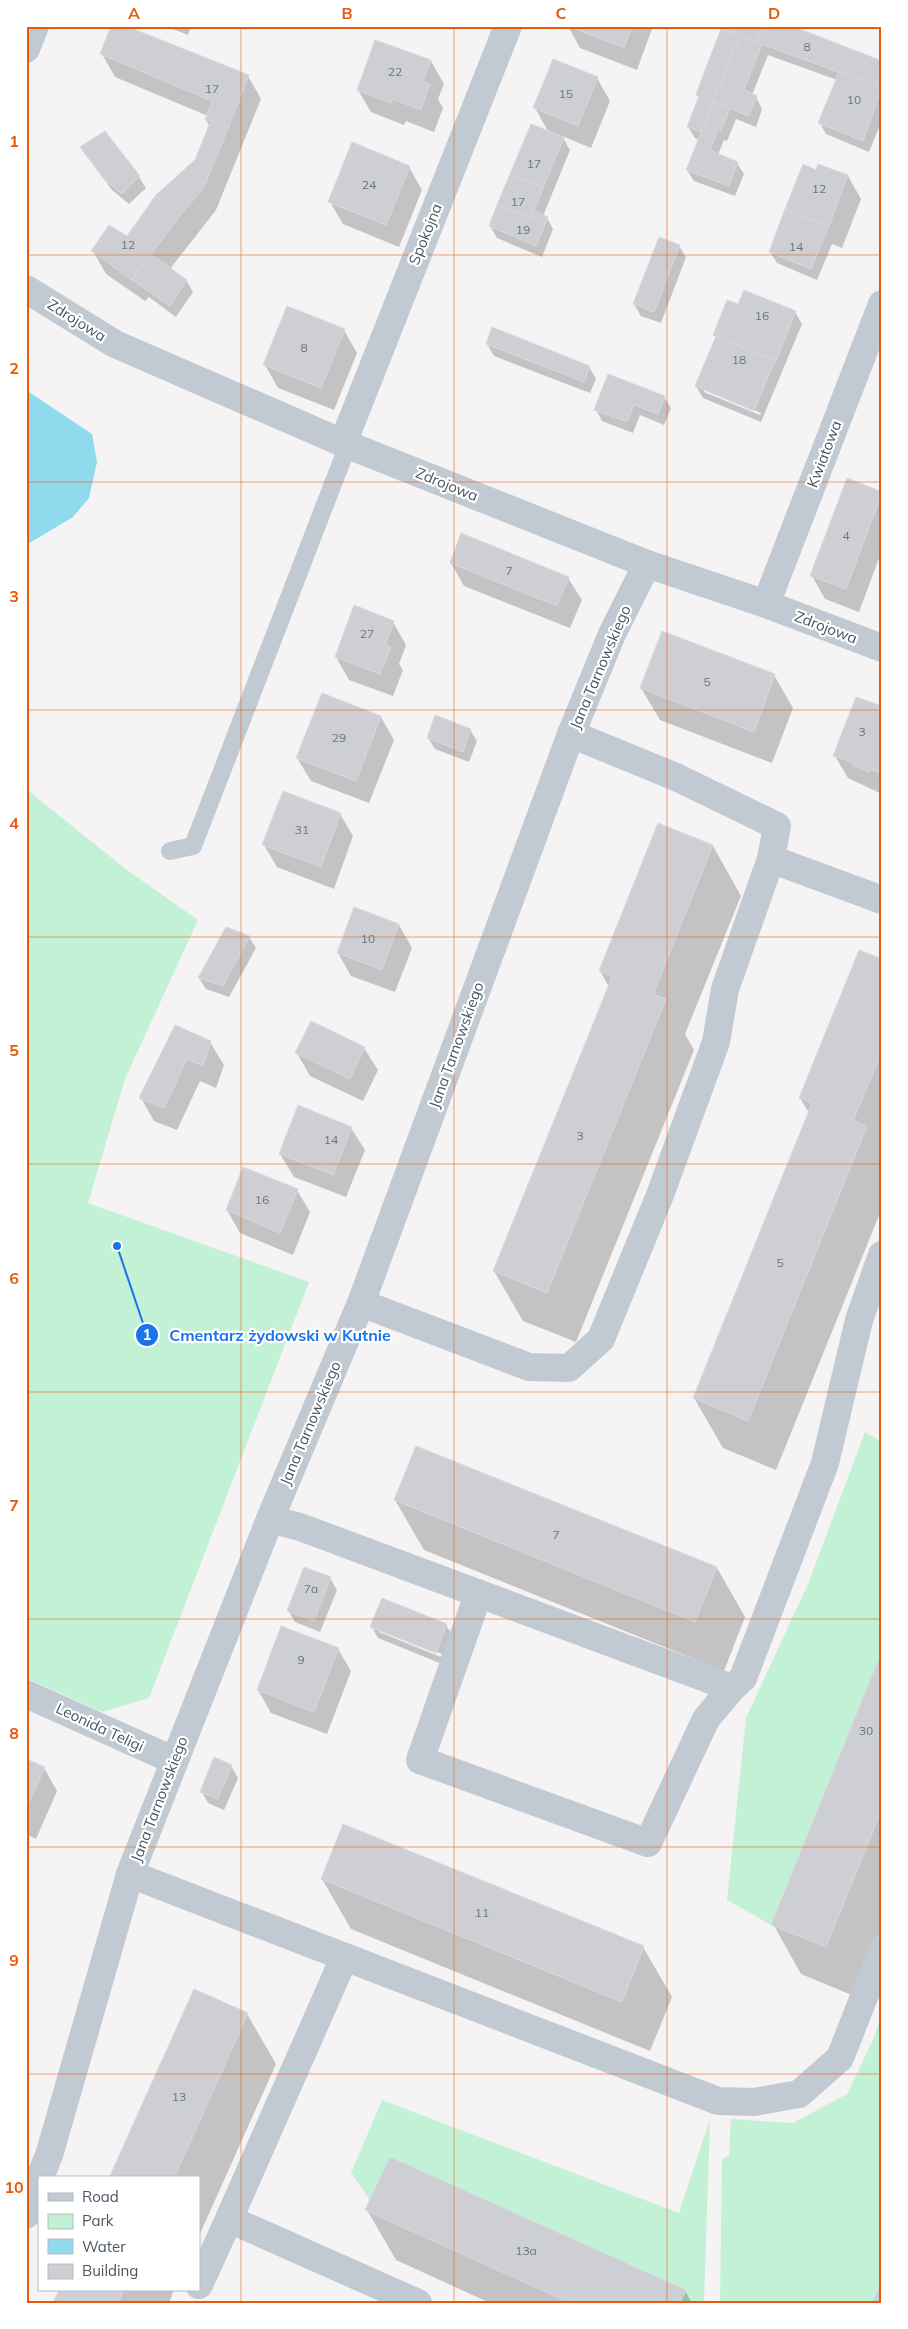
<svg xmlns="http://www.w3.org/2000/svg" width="908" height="2329" font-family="Mulish,sans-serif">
  <rect width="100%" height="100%" fill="#f5f3f3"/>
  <g fill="#c3f1d5">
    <path d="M26,789L127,870L198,920L125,1079L88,1203L309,1282L149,1698L102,1712L26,1678Z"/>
    <path d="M865,1432L882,1442V1613L878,1624L882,1626V1651L771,1925L727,1900L746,1718L808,1584Z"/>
    <path d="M882,2014V2282L872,2303H720L722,2159L729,2156L731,2119L793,2123L847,2094L872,2042Z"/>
    <path d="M382,2100L679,2213L710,2119L704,2303H680L686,2290L390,2157L370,2200L351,2173Z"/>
  </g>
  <path fill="#90daee" d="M26,390L92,434L97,462L89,498L73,517L26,545Z"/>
  <g fill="#0003" fill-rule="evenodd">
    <path d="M165,26H191L188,35Z"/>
    <path d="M568,26H653L637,70L580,48Z"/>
    <path d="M724,26L882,63V120L869,152L826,134L820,123L837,80L768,55L752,95L756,97L762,109L756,127L736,119L727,141L724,140L718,155L737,163L744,174L735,196L694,181L687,170L699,140L695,138L688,127L699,98L697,95Z"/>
    <path d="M102,54L248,76L261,99L216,210L170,269L186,280L193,292L176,317L149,297L145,301L106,274L93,251L127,238L196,161L209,125L206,120L208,116L115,77Z"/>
    <path d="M431,61L444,84L438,99L443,108L434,132L406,121L404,125L371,112L358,90Z"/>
    <path d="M597,78L610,101L591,148L562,136L570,150L543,216L547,218L553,229L542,257L497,238L490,226L549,133L535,108Z"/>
    <path d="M82,148L139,177L146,188L129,204L112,190Z"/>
    <path d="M819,166L848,176L861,199L842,248L832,244L817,280L777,263L770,252Z"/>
    <path d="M409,167L422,190L399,247L343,224L330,202Z"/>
    <path d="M679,246L686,257L661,323L641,316L634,304Z"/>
    <path d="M795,312L802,324L761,422L703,398L696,386L717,339L714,335ZM704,389L761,413L760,415L704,392Z"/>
    <path d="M344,330L357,353L334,410L278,388L265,365Z"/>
    <path d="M487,344L589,367L596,379L590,393L494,356Z"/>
    <path d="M664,397L671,408L664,425L640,415L633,433L602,421L596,410Z"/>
    <path d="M882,493V550L859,612L825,599L812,576Z"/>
    <path d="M451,563L568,578L582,600L570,628L464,586Z"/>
    <path d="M393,622L406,645L399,664L403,670L393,696L349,680L336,657Z"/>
    <path d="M774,675L793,708L772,763L660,720L641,688Z"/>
    <path d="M323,694L381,717L394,740L369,803L311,781L297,758Z"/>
    <path d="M882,708V794L848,778L835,756Z"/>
    <path d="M470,730L477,741L469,762L435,749L428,738Z"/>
    <path d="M340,814L353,836L334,889L277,867L264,845Z"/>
    <path d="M713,846L741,896L685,1034L694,1050L576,1342L523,1321L494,1271L609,987L600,971Z"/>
    <path d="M399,925L412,948L395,992L351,976L338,953Z"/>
    <path d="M249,937L256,948L229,997L206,989L199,978Z"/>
    <path d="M882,960V1208L776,1470L723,1448L694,1398L809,1113L800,1098Z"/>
    <path d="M176,1027L210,1042L224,1065L216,1088L200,1081L177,1130L154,1121L141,1098Z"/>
    <path d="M364,1048L378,1070L363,1101L310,1076L297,1053Z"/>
    <path d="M351,1128L365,1150L346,1197L294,1177L280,1154Z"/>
    <path d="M297,1190L310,1212L293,1255L240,1233L227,1210Z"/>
    <path d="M395,1500L717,1568L745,1617L724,1671L424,1550Z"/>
    <path d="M330,1578L337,1590L320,1632L295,1622L288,1610Z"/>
    <path d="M882,1617V1629L879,1624Z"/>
    <path d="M446,1625L453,1636L442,1664L378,1638L372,1627ZM379,1629L442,1654L441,1657L379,1632Z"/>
    <path d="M338,1649L351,1671L327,1734L271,1713L258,1690Z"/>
    <path d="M882,1655V1928L854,1996L801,1974L773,1924Z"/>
    <path d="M26,1761L44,1768L57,1791L36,1839L26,1834Z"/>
    <path d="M231,1766L238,1778L224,1810L208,1803L202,1792Z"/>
    <path d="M322,1879L643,1947L672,1997L650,2051L351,1929Z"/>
    <path d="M195,1991L247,2014L276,2064L199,2236V2178H111Z"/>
    <path d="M367,2210L685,2291L692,2303H490L396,2260Z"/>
    <path d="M60,2290H174L169,2303H55Z"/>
  </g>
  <g fill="#cdcfd5" stroke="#d7d9de">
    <path d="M111,26H126L249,75L229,126L205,120L212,101L100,54Z"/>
    <path d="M568,26H632L624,48Z"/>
    <path d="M722,26H756L762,28L756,42L721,29Z"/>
    <path d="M762,26H792L882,61V88L756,42Z"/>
    <path d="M721,29L740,35L701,132L687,127L699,96L696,95L699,86Z"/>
    <path d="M740,35L762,44L744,90L757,96L749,116L713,102Z"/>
    <path d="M375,40L431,60L423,82L430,84L421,110L393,99L391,103L357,90Z"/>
    <path d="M553,59L598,77L578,126L533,108Z"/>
    <path d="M839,72L882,88L863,141L818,123Z"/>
    <path d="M713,102L730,108L721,131L718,129L710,150L738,162L729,186L686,170Z"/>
    <path d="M211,120L229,126L204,187L176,221L156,195L195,160Z"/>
    <path d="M531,124L564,137L543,188L510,174Z"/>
    <path d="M105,131L140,176L122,194L104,179L80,147Z"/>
    <path d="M352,142L410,166L386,225L328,202Z"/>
    <path d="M803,164L816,170L818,164L848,175L829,226L785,209Z"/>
    <path d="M510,174L543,188L531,218L497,205Z"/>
    <path d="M156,195L176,221L132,280L91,251L109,225L127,236Z"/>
    <path d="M497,205L531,218L534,210L548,217L536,246L489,226Z"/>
    <path d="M785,209L829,226L811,269L769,252Z"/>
    <path d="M659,237L680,245L654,312L633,304Z"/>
    <path d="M151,254L187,280L170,306L132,280Z"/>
    <path d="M744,290L796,311L776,361L713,335L727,300L738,304Z"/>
    <path d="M287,306L345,329L321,388L263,365Z"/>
    <path d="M492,327L590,366L584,382L486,344Z"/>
    <path d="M716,336L775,360L754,411L695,386Z"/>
    <path d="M608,374L665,396L658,414L634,405L627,422L594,410Z"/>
    <path d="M847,478L882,492V493L846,589L810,576Z"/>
    <path d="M461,533L569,577L557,606L450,563Z"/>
    <path d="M354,605L394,621L385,645L391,647L380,674L335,657Z"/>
    <path d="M662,631L775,674L754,732L640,688Z"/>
    <path d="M322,693L381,716L356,781L296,758Z"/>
    <path d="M856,697L882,706V774L870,769L869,772L853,765L854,763L833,756Z"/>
    <path d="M435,715L471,729L463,752L427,738Z"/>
    <path d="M283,791L341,813L321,867L262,845Z"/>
    <path d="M658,823L713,845L653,994L666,999L547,1293L493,1271L612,977L599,971Z"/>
    <path d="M354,907L399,924L382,970L337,953Z"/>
    <path d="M226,927L250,936L223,986L198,978Z"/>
    <path d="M859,950L882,959V1051L853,1121L867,1126L748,1421L693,1398L812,1103L799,1098Z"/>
    <path d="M311,1021L365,1047L350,1079L295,1053Z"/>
    <path d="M175,1025L211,1041L203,1066L187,1059L164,1108L139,1098Z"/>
    <path d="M298,1105L352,1127L333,1175L279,1154Z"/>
    <path d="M243,1167L298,1189L280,1233L226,1210Z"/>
    <path d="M416,1446L717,1567L695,1622L394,1500Z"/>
    <path d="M304,1567L331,1577L314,1621L287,1611Z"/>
    <path d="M382,1598L447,1624L436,1653L370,1627Z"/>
    <path d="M281,1626L339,1648L314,1712L257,1690Z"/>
    <path d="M882,1651V1809L826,1947L771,1925Z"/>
    <path d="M214,1757L232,1765L218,1799L200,1792Z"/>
    <path d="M26,1759L45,1767L26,1809Z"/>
    <path d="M343,1824L644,1946L622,2002L321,1879Z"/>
    <path d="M194,1989L248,2013L174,2178H109Z"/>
    <path d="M390,2157L686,2290L680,2303H570L365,2210Z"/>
    <path d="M882,2282V2303H872Z"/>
    <path d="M59,2290H124L118,2303H53Z"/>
  </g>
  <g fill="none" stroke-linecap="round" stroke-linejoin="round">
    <path stroke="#c1cad2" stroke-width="18" d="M170,851L193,846L348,445"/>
    <g stroke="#c1cad2" stroke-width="28">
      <path d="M26,49L35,26"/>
      <path d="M26,289L115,344L343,443L647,564L766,604L882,648"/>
      <path d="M343,443L508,26"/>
      <path d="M766,604L882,304"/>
      <path d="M771,859L882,900"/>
      <path d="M361,1303L529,1367L569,1368L601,1339L660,1195L716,1042L725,989L771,859L777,826L676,777L571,734"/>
      <path d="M270,1519L300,1527L732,1688L743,1678L825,1463L859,1320L882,1255"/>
      <path d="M478,1595L420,1760L648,1843L706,1719L732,1688"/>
      <path d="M26,1694L173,1760"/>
      <path d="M130,1874L718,2101L754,2102L799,2094L840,2058L882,1951"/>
      <path d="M40,2178L50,2152L130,1874L270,1519L361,1303L571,734L612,634L647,564"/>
      <path d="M26,2215L39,2181"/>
      <path d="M229,2219L344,1958"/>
      <path d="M199,2285L229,2219L418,2303"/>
    </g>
  </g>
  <path fill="none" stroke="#e8590c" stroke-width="1" stroke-opacity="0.55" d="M241,26V2303M454,26V2303M667,26V2303M26,255H882M26,482H882M26,710H882M26,937H882M26,1164H882M26,1392H882M26,1619H882M26,1847H882M26,2074H882"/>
  <g text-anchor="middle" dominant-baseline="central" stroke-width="4.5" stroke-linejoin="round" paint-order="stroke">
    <g font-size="12" fill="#6b747e">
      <text x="807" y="46">8</text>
      <text x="395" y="71">22</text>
      <text x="212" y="88">17</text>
      <text x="566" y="93">15</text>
      <text x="854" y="99">10</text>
      <text x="534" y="163">17</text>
      <text x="369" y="184">24</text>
      <text x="819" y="188">12</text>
      <text x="518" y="201">17</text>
      <text x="523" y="229">19</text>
      <text x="128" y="244">12</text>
      <text x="796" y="246">14</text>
      <text x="762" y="315">16</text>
      <text x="304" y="347">8</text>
      <text x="739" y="359">18</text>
      <text x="846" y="535">4</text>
      <text x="509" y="570">7</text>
      <text x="367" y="633">27</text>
      <text x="707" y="681">5</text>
      <text x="862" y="731">3</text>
      <text x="339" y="737">29</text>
      <text x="302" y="829">31</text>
      <text x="368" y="938">10</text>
      <text x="580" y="1135">3</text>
      <text x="331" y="1139">14</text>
      <text x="262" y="1199">16</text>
      <text x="780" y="1262">5</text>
      <text x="556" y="1534">7</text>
      <text x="311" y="1588">7a</text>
      <text x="301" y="1659">9</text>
      <text x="866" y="1730">30</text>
      <text x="482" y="1912">11</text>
      <text x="179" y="2096">13</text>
      <text x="526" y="2250">13a</text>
    </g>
    <g font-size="15" fill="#4a5661" stroke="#fff">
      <text transform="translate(425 234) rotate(-68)">Spokojna</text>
      <text transform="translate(77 320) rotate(32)">Zdrojowa</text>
      <text transform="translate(824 454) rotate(-69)">Kwiatowa</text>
      <text transform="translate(447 484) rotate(22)">Zdrojowa</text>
      <text transform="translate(826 627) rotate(21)">Zdrojowa</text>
      <text transform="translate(600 667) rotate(-67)">Jana Tarnowskiego</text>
      <text transform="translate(456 1045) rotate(-70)">Jana Tarnowskiego</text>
      <text transform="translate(310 1423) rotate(-67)">Jana Tarnowskiego</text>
      <text transform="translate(100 1727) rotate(25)">Leonida Teligi</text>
      <text transform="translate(159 1799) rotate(-69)">Jana Tarnowskiego</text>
    </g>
  </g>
  <path fill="none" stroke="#1a73e8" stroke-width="2" d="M117 1246L147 1335"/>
  <g fill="#1a73e8" stroke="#fff" stroke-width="2">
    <circle cx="117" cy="1246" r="5"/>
    <circle cx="147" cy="1335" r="12"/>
  </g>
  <g font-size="15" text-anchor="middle" font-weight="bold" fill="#fff">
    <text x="147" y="1340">1</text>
  </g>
  <g font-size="16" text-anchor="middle" font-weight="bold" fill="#1a73e8" stroke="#fff" stroke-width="4.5" stroke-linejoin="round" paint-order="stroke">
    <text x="280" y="1341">Cmentarz żydowski w Kutnie</text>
  </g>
  <rect width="908" height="2329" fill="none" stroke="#ffffff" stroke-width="55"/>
  <rect x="38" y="2176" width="162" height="115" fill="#ffffff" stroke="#b7bbc0"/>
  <rect x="48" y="2193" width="25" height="8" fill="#c1cad2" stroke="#b7bbc0"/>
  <text x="82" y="2202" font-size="15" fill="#4a5661">Road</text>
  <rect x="48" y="2214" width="25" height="15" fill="#c3f1d5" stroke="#b7bbc0"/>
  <text x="82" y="2226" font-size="15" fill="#4a5661">Park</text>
  <rect x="48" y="2239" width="25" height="15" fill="#90daee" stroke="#b7bbc0"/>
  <text x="82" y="2252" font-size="15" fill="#4a5661">Water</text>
  <rect x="48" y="2264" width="25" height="15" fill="#cdcfd5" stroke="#b7bbc0"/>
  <text x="82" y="2276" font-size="15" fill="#4a5661">Building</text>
  <rect x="28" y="28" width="852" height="2274" fill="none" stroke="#e8590c" stroke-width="2"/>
  <g font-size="16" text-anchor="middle" font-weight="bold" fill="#e8590c">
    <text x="134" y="19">A</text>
    <text x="347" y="19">B</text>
    <text x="561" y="19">C</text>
    <text x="774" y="19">D</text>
    <text x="14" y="147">1</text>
    <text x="14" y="374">2</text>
    <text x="14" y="602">3</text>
    <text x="14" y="829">4</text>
    <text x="14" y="1056">5</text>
    <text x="14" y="1284">6</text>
    <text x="14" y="1511">7</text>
    <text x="14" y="1739">8</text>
    <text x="14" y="1966">9</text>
    <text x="14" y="2193">10</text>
  </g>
</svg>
